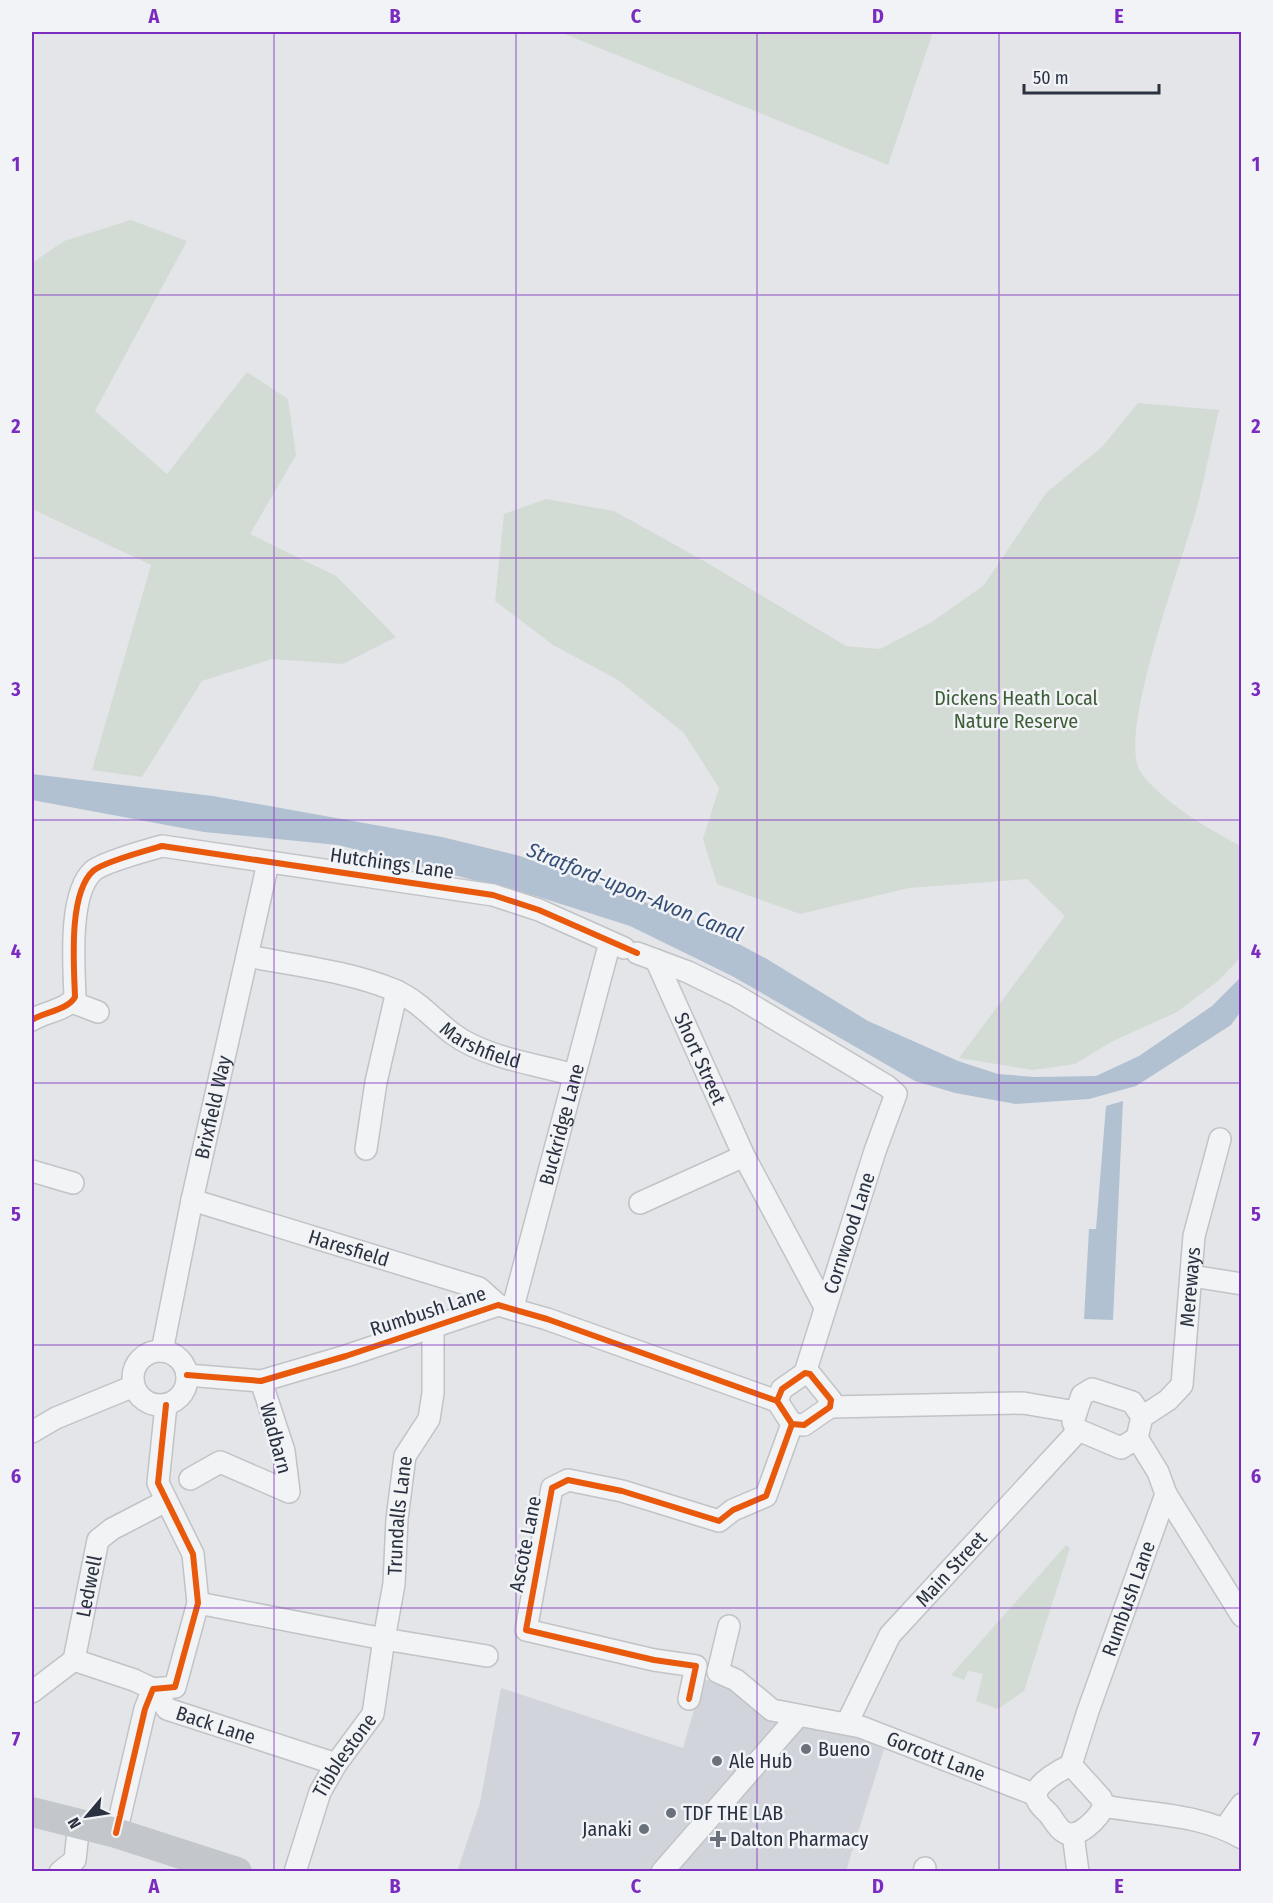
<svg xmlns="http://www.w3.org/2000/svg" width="1273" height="1903" font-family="'Fira Sans Condensed',sans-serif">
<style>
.built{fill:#d2d4db}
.green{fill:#d3dcd4}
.water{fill:#b2c1d2}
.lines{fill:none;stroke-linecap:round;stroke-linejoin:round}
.street-casing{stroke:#c1c3c6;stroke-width:24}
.street{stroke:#f2f3f5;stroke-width:21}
.secondary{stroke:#c3c6ca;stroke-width:30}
.cycleway-casing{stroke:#f1f3f7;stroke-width:10}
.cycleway{stroke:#e8590c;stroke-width:6}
.grid{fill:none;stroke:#7b2cbf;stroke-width:1.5;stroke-opacity:0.55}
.poi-dot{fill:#6b717b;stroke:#f1f3f7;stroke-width:2}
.labels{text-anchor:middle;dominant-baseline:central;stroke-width:5;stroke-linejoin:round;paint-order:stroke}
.park-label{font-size:20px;fill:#3d5d37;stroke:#f1f3f7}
.street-label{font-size:20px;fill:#2a3241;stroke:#f1f3f7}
.poi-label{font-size:20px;fill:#2a3241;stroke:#f1f3f7;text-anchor:start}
.water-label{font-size:21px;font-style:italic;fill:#344f75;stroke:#f1f3f7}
.neatline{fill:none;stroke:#7b2cbf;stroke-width:2}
.grid-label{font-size:20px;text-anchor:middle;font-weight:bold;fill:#7b2cbf}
</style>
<rect width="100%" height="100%" fill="#e3e5e8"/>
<path class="built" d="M 703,1679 L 735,1686 L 884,1749 L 846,1871 L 457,1872 L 480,1803 L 501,1688 L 683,1748 Z"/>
<g class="green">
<path d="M 560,32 L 933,32 L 888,165 Z"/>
<path d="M 131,220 L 187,241 L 95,411 L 167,474 L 247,372 L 288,399 L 296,455 L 250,534 L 336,576 L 396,637 L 343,664 L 272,659 L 202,681 L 142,777 L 92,770 L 151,565 L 32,509 L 32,263 L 64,241 Z"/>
<path d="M 1138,403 L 1219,410 C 1210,447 1204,485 1193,521 C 1180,566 1118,735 1140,771 C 1159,800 1211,831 1241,846 L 1241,957 L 1218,981 L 1177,1012 L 1111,1042 L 1075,1064 L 1033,1070 L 959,1058 L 1065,916 L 1027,879 L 909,888 L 800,914 L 717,884 L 703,839 L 719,788 L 684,733 L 618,680 L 553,645 L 495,601 L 504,514 L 546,499 L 614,511 L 704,561 L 846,646 L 880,649 L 932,622 L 984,585 L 1046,493 L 1102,447 Z"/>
<path d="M 1066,1545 L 1070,1548 L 1024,1691 L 998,1709 L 976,1701 L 983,1674 L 968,1671 L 964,1680 L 951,1675 Z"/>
</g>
<g class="water">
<path d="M 32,774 L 213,796 L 442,837 L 520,856 L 696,921 L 767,959 L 868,1021 L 958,1061 L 998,1074 L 1035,1077 L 1096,1076 L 1139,1056 L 1212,1006 L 1241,977 L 1241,1011 L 1231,1025 L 1136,1086 L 1089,1099 L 1016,1104 L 955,1093 L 915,1081 L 732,976 L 630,926 L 539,897 L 338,845 L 204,832 L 32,800 Z"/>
<path d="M 1123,1101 L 1113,1320 L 1084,1319 L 1089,1229 L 1096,1229 L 1106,1106 Z"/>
</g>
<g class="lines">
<defs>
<g id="street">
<path d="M 637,953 L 688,972 L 735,995 L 887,1086 L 896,1094 L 875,1151 L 805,1373"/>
<path id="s1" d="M 248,956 C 297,966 348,971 394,990 C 418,1000 433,1019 453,1034 C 486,1058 535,1064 574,1075"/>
<path id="s2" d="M 656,960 L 744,1156 L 825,1307"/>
<path d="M 72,1002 L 98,1012"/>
<path d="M 32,1020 C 44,1012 68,1010 75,997 C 74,966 68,894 93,871 C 103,862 148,850 162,846 L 493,895 L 539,910 L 624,948"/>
<path d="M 366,1149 L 376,1082 L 397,991"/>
<path d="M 32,1171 L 73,1183"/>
<path id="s3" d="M 192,1200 L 479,1288 L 498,1305"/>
<path d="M 640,1203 L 744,1156"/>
<path d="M 1192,1276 L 1242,1284"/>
<path id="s4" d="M 513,1307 L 610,942"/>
<path id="s5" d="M 162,1351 L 192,1200 L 268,863"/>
<circle cx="160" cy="1378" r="27"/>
<path d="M 187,1375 L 261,1381 L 346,1356 L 498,1305 L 547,1319 L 777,1401 L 792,1424 L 804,1425 L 830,1407 L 831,1400 L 810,1374 L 805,1373 L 782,1389 L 777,1401"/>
<path d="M 1092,1389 L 1132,1402 L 1142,1417 L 1137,1438 L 1121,1448 L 1076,1429 L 1073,1422 L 1082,1395 Z"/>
<path d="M 830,1407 L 1023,1403 L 1076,1412"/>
<path id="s6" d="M 1142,1417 L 1168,1400 L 1182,1385 L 1194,1236 L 1220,1139"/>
<path d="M 32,1432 L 56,1418 L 134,1386"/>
<path d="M 190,1479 L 220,1462 L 289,1492 L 284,1451 L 261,1381"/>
<path d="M 1166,1494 L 1242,1616"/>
<path id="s7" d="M 198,1603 L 384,1639 L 394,1584 L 397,1519 L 405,1456 L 429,1419 L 433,1393 L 433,1327"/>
<path id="s8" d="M 729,1626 L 718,1672 L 736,1680 L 772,1710 L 861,1727 L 1036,1795"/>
<path id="s9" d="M 74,1660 L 134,1680 L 153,1689 L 167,1709 L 336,1764"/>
<path id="s10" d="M 32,1692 L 74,1660 L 98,1540 L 112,1529 L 166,1501"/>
<path d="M 689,1699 L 696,1666 L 654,1660 L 526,1630 L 552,1488 L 568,1480 L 622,1491 L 719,1521 L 733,1510 L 766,1496 L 792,1424"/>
<path id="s11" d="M 847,1723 L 890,1635 L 1078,1431"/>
<path id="s12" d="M 1071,1765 L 1088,1711 L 1166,1494 L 1158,1472 L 1137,1438"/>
<path d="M 1071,1765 L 1101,1798 L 1104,1806 C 1099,1817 1078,1841 1064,1832 C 1058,1829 1053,1819 1049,1814 C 1044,1809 1036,1803 1036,1795 C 1036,1783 1062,1769 1071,1765 Z"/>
<path d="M 1104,1806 C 1150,1815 1199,1813 1242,1838"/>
<path d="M 1225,1828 L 1242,1804"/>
<path d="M 116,1833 L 145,1709 L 153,1689 L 175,1687 L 198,1603 L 193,1554 L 158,1483 L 166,1405"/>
<path d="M 1073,1834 L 1078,1872"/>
<path d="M 60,1872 L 75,1860 L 79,1823"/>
<path id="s13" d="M 295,1872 L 320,1792 L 336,1764 L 373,1714 L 384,1639 L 487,1656"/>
<path d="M 662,1872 L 798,1716"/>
<path d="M 924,1872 L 925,1868"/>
</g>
</defs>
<use href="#street" class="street-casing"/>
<use href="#street" class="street"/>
<path class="secondary" d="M 32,1812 L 116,1833 L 237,1872"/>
<defs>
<g id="cycleway">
<path d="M 32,1020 C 44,1012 68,1010 75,997 C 74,966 68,894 93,871 C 103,862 148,850 162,846 L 493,895 L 539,910 L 637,953"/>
<path d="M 187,1375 L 261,1381 L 346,1356 L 498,1305 L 547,1319 L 777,1401 L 792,1424 L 804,1425 L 830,1407 L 831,1400 L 810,1374 L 805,1373 L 782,1389 L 777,1401"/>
<path d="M 689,1699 L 696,1666 L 654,1660 L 526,1630 L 552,1488 L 568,1480 L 622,1491 L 719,1521 L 733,1510 L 766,1496 L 792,1424"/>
<path d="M 116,1833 L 145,1709 L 153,1689 L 175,1687 L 198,1603 L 193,1554 L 158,1483 L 166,1405"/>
</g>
</defs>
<use href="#cycleway" class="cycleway-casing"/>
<use href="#cycleway" class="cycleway"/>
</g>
<path class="grid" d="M 274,32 L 274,1872M 516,32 L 516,1872M 757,32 L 757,1872M 999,32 L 999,1872M 32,295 L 1242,295M 32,558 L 1242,558M 32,820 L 1242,820M 32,1083 L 1242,1083M 32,1345 L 1242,1345M 32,1608 L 1242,1608"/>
<g class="poi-dot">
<circle cx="806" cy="1749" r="6"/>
<circle cx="717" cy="1761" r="6"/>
<circle cx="671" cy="1813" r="6"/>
<circle cx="644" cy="1829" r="6"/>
<path d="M715 1830h6v6h6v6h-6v6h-6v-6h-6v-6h6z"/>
</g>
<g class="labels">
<g class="park-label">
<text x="1016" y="698">Dickens Heath Local<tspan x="1016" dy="23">Nature Reserve</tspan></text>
</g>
<g class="street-label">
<text transform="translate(392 863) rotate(8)">Hutchings Lane</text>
<text stroke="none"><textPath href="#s1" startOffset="254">Marshfield</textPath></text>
<text stroke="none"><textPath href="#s2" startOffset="108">Short Street</textPath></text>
<text stroke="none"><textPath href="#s5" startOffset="249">Brixfield Way</textPath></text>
<text stroke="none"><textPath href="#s4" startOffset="189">Buckridge Lane</textPath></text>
<text transform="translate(849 1233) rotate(-72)">Cornwood Lane</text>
<text stroke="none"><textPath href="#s3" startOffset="164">Haresfield</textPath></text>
<text stroke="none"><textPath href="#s6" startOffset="150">Mereways</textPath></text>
<text transform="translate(428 1311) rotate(-18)">Rumbush Lane</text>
<text transform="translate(276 1438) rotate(75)">Wadbarn</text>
<text stroke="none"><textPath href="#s7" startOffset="314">Trundalls Lane</textPath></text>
<text transform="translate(525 1544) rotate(-79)">Ascote Lane</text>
<text stroke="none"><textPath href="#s11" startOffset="188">Main Street</textPath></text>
<text stroke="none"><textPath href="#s10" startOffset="128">Ledwell</textPath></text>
<text stroke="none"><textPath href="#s12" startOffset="176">Rumbush Lane</textPath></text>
<text stroke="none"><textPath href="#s9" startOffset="160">Back Lane</textPath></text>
<text stroke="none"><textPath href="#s13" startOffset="128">Tibblestone</textPath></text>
<text stroke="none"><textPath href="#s8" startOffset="285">Gorcott Lane</textPath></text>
</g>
<g class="poi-label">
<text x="818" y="1749">Bueno</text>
<text x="729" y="1761">Ale Hub</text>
<text x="683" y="1813">TDF THE LAB</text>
<text x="632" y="1829" text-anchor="end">Janaki</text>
<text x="730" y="1839">Dalton Pharmacy</text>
</g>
<g class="water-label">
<text transform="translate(635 892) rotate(22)">Stratford-upon-Avon Canal</text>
</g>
</g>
<rect width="1273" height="1903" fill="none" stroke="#f1f3f7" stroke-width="66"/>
<g transform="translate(87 1816) rotate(241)" stroke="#f1f3f7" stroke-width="4.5" paint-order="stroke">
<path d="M0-4.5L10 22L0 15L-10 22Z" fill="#2a3241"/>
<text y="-9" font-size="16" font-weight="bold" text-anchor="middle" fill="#2a3241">N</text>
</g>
<path d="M1024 84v9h135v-9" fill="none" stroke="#2a3241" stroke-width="3"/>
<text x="1033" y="84" font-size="18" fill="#2a3241" stroke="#f1f3f7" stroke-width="4.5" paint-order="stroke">50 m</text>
<rect x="33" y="33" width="1207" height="1837" class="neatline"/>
<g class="grid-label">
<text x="154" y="23">A</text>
<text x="395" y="23">B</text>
<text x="636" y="23">C</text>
<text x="878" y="23">D</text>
<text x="1119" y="23">E</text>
<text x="16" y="171">1</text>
<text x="1256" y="171">1</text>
<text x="16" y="433">2</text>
<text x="1256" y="433">2</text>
<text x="16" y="696">3</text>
<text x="1256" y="696">3</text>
<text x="16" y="958">4</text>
<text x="1256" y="958">4</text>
<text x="16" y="1221">5</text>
<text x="1256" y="1221">5</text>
<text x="16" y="1483">6</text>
<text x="1256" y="1483">6</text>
<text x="16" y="1746">7</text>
<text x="1256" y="1746">7</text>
<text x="154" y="1893">A</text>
<text x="395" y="1893">B</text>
<text x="636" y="1893">C</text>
<text x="878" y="1893">D</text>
<text x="1119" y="1893">E</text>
</g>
</svg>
